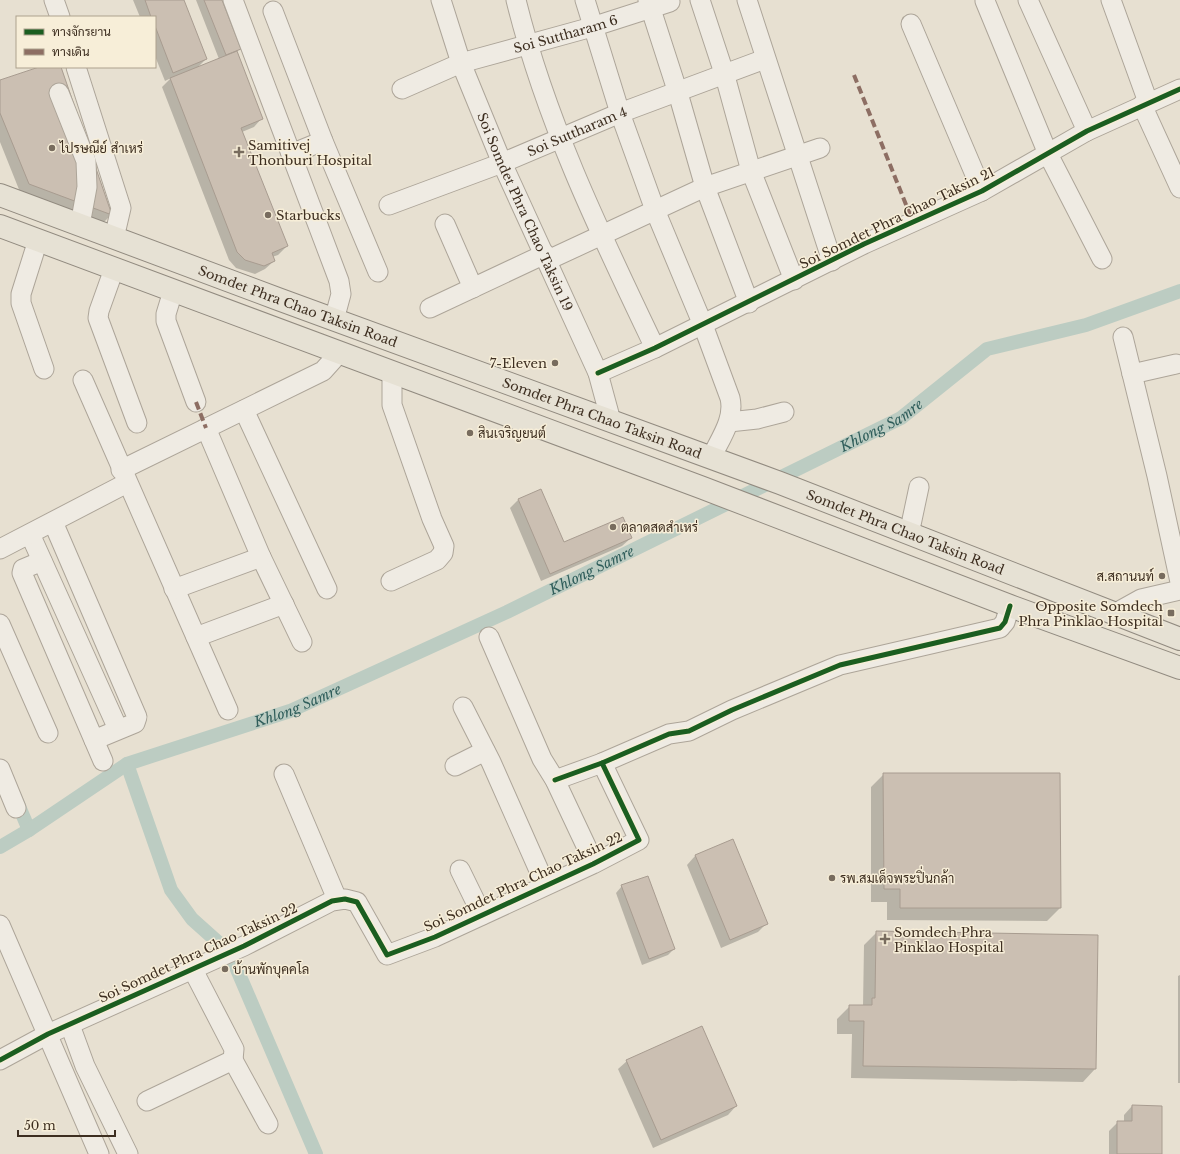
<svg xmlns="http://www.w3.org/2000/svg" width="1180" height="1154" font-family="'Libre Baskerville',Sarabun,serif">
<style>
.shadow{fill:#0003}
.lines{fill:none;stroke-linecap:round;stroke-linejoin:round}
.canal{stroke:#bcccc2;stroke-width:14}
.building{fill:#cbbfb2;stroke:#a89c90}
.minor-casing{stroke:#ada599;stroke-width:21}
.major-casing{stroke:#928b80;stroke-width:24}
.minor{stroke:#efebe3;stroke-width:19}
.major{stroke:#e6e1d4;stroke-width:22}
.quiet{stroke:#8d6e63;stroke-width:4;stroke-dasharray:8 4;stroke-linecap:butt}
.cycleway-casing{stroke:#f7eed8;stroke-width:8}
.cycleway{stroke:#1b5e20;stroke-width:5}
.poi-dot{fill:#786c5e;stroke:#f7eed8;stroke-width:1.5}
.labels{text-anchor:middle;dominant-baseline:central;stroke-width:3;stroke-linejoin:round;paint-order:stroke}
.street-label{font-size:13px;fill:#3d2e20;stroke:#f7eed8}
.poi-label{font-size:13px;fill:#3d2e20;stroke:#f7eed8;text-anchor:start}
.water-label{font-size:14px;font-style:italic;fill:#2f5d5a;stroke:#f7eed8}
</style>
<rect width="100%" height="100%" fill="#e7e0d1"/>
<g class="shadow">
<path d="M 133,0 L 183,0 L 206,59 L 197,68 L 219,59 L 196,0 L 221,0 L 240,48 L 236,52 L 262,118 L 254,127 L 242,132 L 287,246 L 278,255 L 272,257 L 274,261 L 265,269 L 255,274 L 236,268 L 229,260 L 162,87 L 171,78 L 165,81 L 155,56 L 155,17 L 140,17 Z"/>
<path d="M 42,67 L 60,67 L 111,215 L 103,223 L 20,192 L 0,142 L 0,81 Z"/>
<path d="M 518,500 L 563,544 L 631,538 L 622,546 L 541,581 L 510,508 Z"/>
<path d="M 884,774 L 1060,908 L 1047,921 L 887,920 L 887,902 L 871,902 L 871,787 Z"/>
<path d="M 732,841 L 766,924 L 758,932 L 721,948 L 687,865 L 695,856 Z"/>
<path d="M 622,886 L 674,949 L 668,955 L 642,965 L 616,893 Z"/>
<path d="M 877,932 L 1095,1069 L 1083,1082 L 851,1078 L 852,1034 L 837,1034 L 837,1019 L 850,1006 L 863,1006 L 864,945 Z"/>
<path d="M 1180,975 L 1180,1083 L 1178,1083 L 1178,976 Z"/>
<path d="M 627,1061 L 736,1106 L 728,1115 L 653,1148 L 618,1069 Z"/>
<path d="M 1132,1106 L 1161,1154 L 1109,1154 L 1109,1131 L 1118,1122 L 1124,1122 L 1124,1115 Z"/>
</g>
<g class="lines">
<g class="canal">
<path d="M 127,764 L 171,890 L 192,919 L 230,953 L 316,1154"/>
<path d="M 15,797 L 29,830"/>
<path id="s1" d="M 0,847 L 29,830 L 127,764 L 290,711 L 507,612 L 901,418 L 987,349 L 1086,325 L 1180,291"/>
</g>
</g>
<g class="building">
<path d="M 145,0 L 184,0 L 207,59 L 173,73 L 155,26 L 155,17 L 151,17 Z"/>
<path d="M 204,0 L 222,0 L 241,49 L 226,55 Z"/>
<path d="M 237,51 L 263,119 L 241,128 L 288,246 L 272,253 L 275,261 L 264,266 L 245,260 L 237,252 L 170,78 Z"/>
<path d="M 39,67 L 61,67 L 112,215 L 29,184 L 0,113 L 0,80 Z"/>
<path d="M 541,489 L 564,542 L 623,517 L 632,538 L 550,574 L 518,499 Z"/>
<path d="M 883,773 L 1060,773 L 1061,908 L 900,908 L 900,889 L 884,889 Z"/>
<path d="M 733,839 L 768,924 L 730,940 L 695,855 Z"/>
<path d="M 648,876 L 675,949 L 649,959 L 621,885 Z"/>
<path d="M 876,931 L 1098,935 L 1096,1069 L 863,1066 L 864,1021 L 849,1021 L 849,1005 L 872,1005 L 872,998 L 875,998 Z"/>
<path d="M 702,1026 L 737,1106 L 661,1140 L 626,1060 Z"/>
<path d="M 1132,1105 L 1162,1106 L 1162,1154 L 1117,1154 L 1117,1121 L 1132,1121 Z"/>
</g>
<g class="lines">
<defs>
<g id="minor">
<path d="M 54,0 L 60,17"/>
<path d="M 233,0 L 339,281 L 341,294 L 334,320"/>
<path id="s2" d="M 441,0 L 461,63 L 502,163 L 598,373 L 611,421"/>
<path d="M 516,0 C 546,122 601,235 655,348"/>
<path d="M 585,0 L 620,113 L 655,210 L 703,325 L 730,398 C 735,419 720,439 711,458"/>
<path d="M 648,0 L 678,93 L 705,187 L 749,303"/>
<path d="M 700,0 L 725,76 L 751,171 L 794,280"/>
<path d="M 747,0 L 832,261"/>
<path d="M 1028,0 L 1087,131"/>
<path d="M 1111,0 L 1148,102"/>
<path d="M 985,1 L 1048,154 L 1102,259"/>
<path d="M 273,11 L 323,141 L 378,272"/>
<path d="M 911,24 L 982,191"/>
<path d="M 76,67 L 121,208 L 114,238"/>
<path id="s3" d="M 402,89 L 461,63 L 592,27 L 670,2"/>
<path d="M 59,93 L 86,161 L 87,187 L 80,225"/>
<path d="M 1142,105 L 1180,188"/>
<path d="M 291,154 L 323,141"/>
<path id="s4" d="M 389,205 L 502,163 L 620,113 L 765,59"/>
<path d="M 445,224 L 473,288"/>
<path d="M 38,240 L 21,294 L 21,303 L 44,369"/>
<path d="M 548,260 L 705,187 L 820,148"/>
<path d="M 114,269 L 99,311 L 98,318 L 137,423"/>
<path d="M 173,291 L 166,314 L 166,321 L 196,402"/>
<path d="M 430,308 L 545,254"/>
<path d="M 1123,337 L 1157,476 L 1180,582"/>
<path d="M 598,373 L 655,348 L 864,244 L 982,191 L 1087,131 L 1180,89"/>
<path d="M 1132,374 L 1176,364"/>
<path d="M 83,380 L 228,710"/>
<path d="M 244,410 L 327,589"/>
<path d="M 729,422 L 757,419 L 784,412"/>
<path d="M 206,428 L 261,557 L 302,642"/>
<path d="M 121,470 L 323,371 L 340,352"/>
<path d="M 53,522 L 137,717 L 135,723 L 94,740"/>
<path d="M 30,534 L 118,729"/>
<path d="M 909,534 L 919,487"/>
<path d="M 0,549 L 127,483"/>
<path d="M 42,561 L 23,569 L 22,573 L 103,761"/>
<path d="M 391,581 L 437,560 L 443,553 L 444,546 L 432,519 L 392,405 L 392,372"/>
<path d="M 174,589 L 261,557"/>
<path d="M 1114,614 L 1141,599 L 1180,590"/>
<path d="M 0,624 L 48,733"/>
<path d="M 196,637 L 284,604"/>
<path d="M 489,637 L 542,759 L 555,780 L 587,848"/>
<path d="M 463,707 L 491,762 L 545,884"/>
<path d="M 455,766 L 485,751"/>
<path d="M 0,769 L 16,808"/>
<path d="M 284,774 L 337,899"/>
<path d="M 555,780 L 602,763 L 669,734 L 689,731 L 732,710 L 840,665 L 1000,628 L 1005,622 L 1010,606"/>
<path d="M 460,870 L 482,915"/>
<path d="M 0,925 L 99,1154"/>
<path d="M 70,1025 L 85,1066 L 128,1154"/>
<path d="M 0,1060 L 48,1034 L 244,946 L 332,901 L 345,899 L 357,902 L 387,955 L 435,937 L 593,864 L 639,840 L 602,763"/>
<path d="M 233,1060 L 268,1124"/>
<path d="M 147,1101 L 233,1060 L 234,1049 L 193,970"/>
</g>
<g id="major">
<path id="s5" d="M 0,195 L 278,299 L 780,483 L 1180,639"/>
<path d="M 0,226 L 703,488 L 1010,606 L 1180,668"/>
</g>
</defs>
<use href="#minor" class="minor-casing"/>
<use href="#major" class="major-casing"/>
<use href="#minor" class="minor"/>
<use href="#major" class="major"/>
<g class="quiet">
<path d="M 854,75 L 913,222"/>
<path d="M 196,402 L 206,428"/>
</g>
<defs>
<g id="cycleway">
<path d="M 598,373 L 655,348 L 864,244 L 982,191 L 1087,131 L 1180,89"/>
<path d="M 555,780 L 602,763 L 669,734 L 689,731 L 732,710 L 840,665 L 1000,628 L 1005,622 L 1010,606"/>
<path d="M 0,1060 L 48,1034 L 244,946 L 332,901 L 345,899 L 357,902 L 387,955 L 435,937 L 593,864 L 639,840 L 602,763"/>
</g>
</defs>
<use href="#cycleway" class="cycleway-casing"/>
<use href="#cycleway" class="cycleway"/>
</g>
<g class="poi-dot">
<circle cx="52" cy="148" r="4"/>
<path d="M237 146h4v4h4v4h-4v4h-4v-4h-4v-4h4z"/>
<circle cx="268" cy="215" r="4"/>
<circle cx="555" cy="363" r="4"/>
<circle cx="470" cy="433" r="4"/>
<circle cx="613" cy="527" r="4"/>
<circle cx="1162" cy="576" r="4"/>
<rect x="1167" y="609" width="8" height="8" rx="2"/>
<circle cx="832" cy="878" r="4"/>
<path d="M883 933h4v4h4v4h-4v4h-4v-4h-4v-4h4z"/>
<circle cx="225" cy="969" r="4"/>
</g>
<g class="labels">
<g class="street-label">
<text stroke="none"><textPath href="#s3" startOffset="173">Soi Suttharam 6</textPath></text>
<text stroke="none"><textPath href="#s4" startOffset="202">Soi Suttharam 4</textPath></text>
<text stroke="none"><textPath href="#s2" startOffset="228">Soi Somdet Phra Chao Taksin 19</textPath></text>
<text transform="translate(897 218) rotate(-26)">Soi Somdet Phra Chao Taksin 21</text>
<text stroke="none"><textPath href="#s5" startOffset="318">Somdet Phra Chao Taksin Road</textPath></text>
<text stroke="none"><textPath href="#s5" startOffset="642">Somdet Phra Chao Taksin Road</textPath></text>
<text stroke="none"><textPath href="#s5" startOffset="966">Somdet Phra Chao Taksin Road</textPath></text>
<text transform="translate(523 882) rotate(-25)">Soi Somdet Phra Chao Taksin 22</text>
<text transform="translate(198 953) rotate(-25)">Soi Somdet Phra Chao Taksin 22</text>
</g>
<g class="poi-label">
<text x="248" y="145">Samitivej<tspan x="248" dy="15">Thonburi Hospital</tspan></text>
<text x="60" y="148">ไปรษณีย์ สำเหร่</text>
<text x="276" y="215">Starbucks</text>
<text x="547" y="363" text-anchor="end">7-Eleven</text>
<text x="478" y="433">สินเจริญยนต์</text>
<text x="621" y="527">ตลาดสดสำเหร่</text>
<text x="1154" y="576" text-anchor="end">ส.สถานนท์</text>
<text x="1163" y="606" text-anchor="end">Opposite Somdech<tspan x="1163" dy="15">Phra Pinklao Hospital</tspan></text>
<text x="840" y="878">รพ.สมเด็จพระปิ่นกล้า</text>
<text x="894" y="932">Somdech Phra<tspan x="894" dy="15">Pinklao Hospital</tspan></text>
<text x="233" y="969">บ้านพักบุคคโล</text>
</g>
<g class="water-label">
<text stroke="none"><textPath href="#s1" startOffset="980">Khlong Samre</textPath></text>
<text stroke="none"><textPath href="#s1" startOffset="656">Khlong Samre</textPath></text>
<text stroke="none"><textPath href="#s1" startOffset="332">Khlong Samre</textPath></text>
</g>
</g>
<rect x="16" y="16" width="140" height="52" fill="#f7eed8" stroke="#ada18e"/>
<rect x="24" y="29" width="20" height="6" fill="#1b5e20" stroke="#ada18e"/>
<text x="52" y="36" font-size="12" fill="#3d2e20">ทางจักรยาน</text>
<rect x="24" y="49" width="20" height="6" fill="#8d6e63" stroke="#ada18e"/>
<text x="52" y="56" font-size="12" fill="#3d2e20">ทางเดิน</text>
<path d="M18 1130v6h97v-6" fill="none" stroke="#3d2e20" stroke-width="2"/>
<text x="24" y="1130" font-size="12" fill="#3d2e20" stroke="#f7eed8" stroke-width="3" paint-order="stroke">50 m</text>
</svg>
